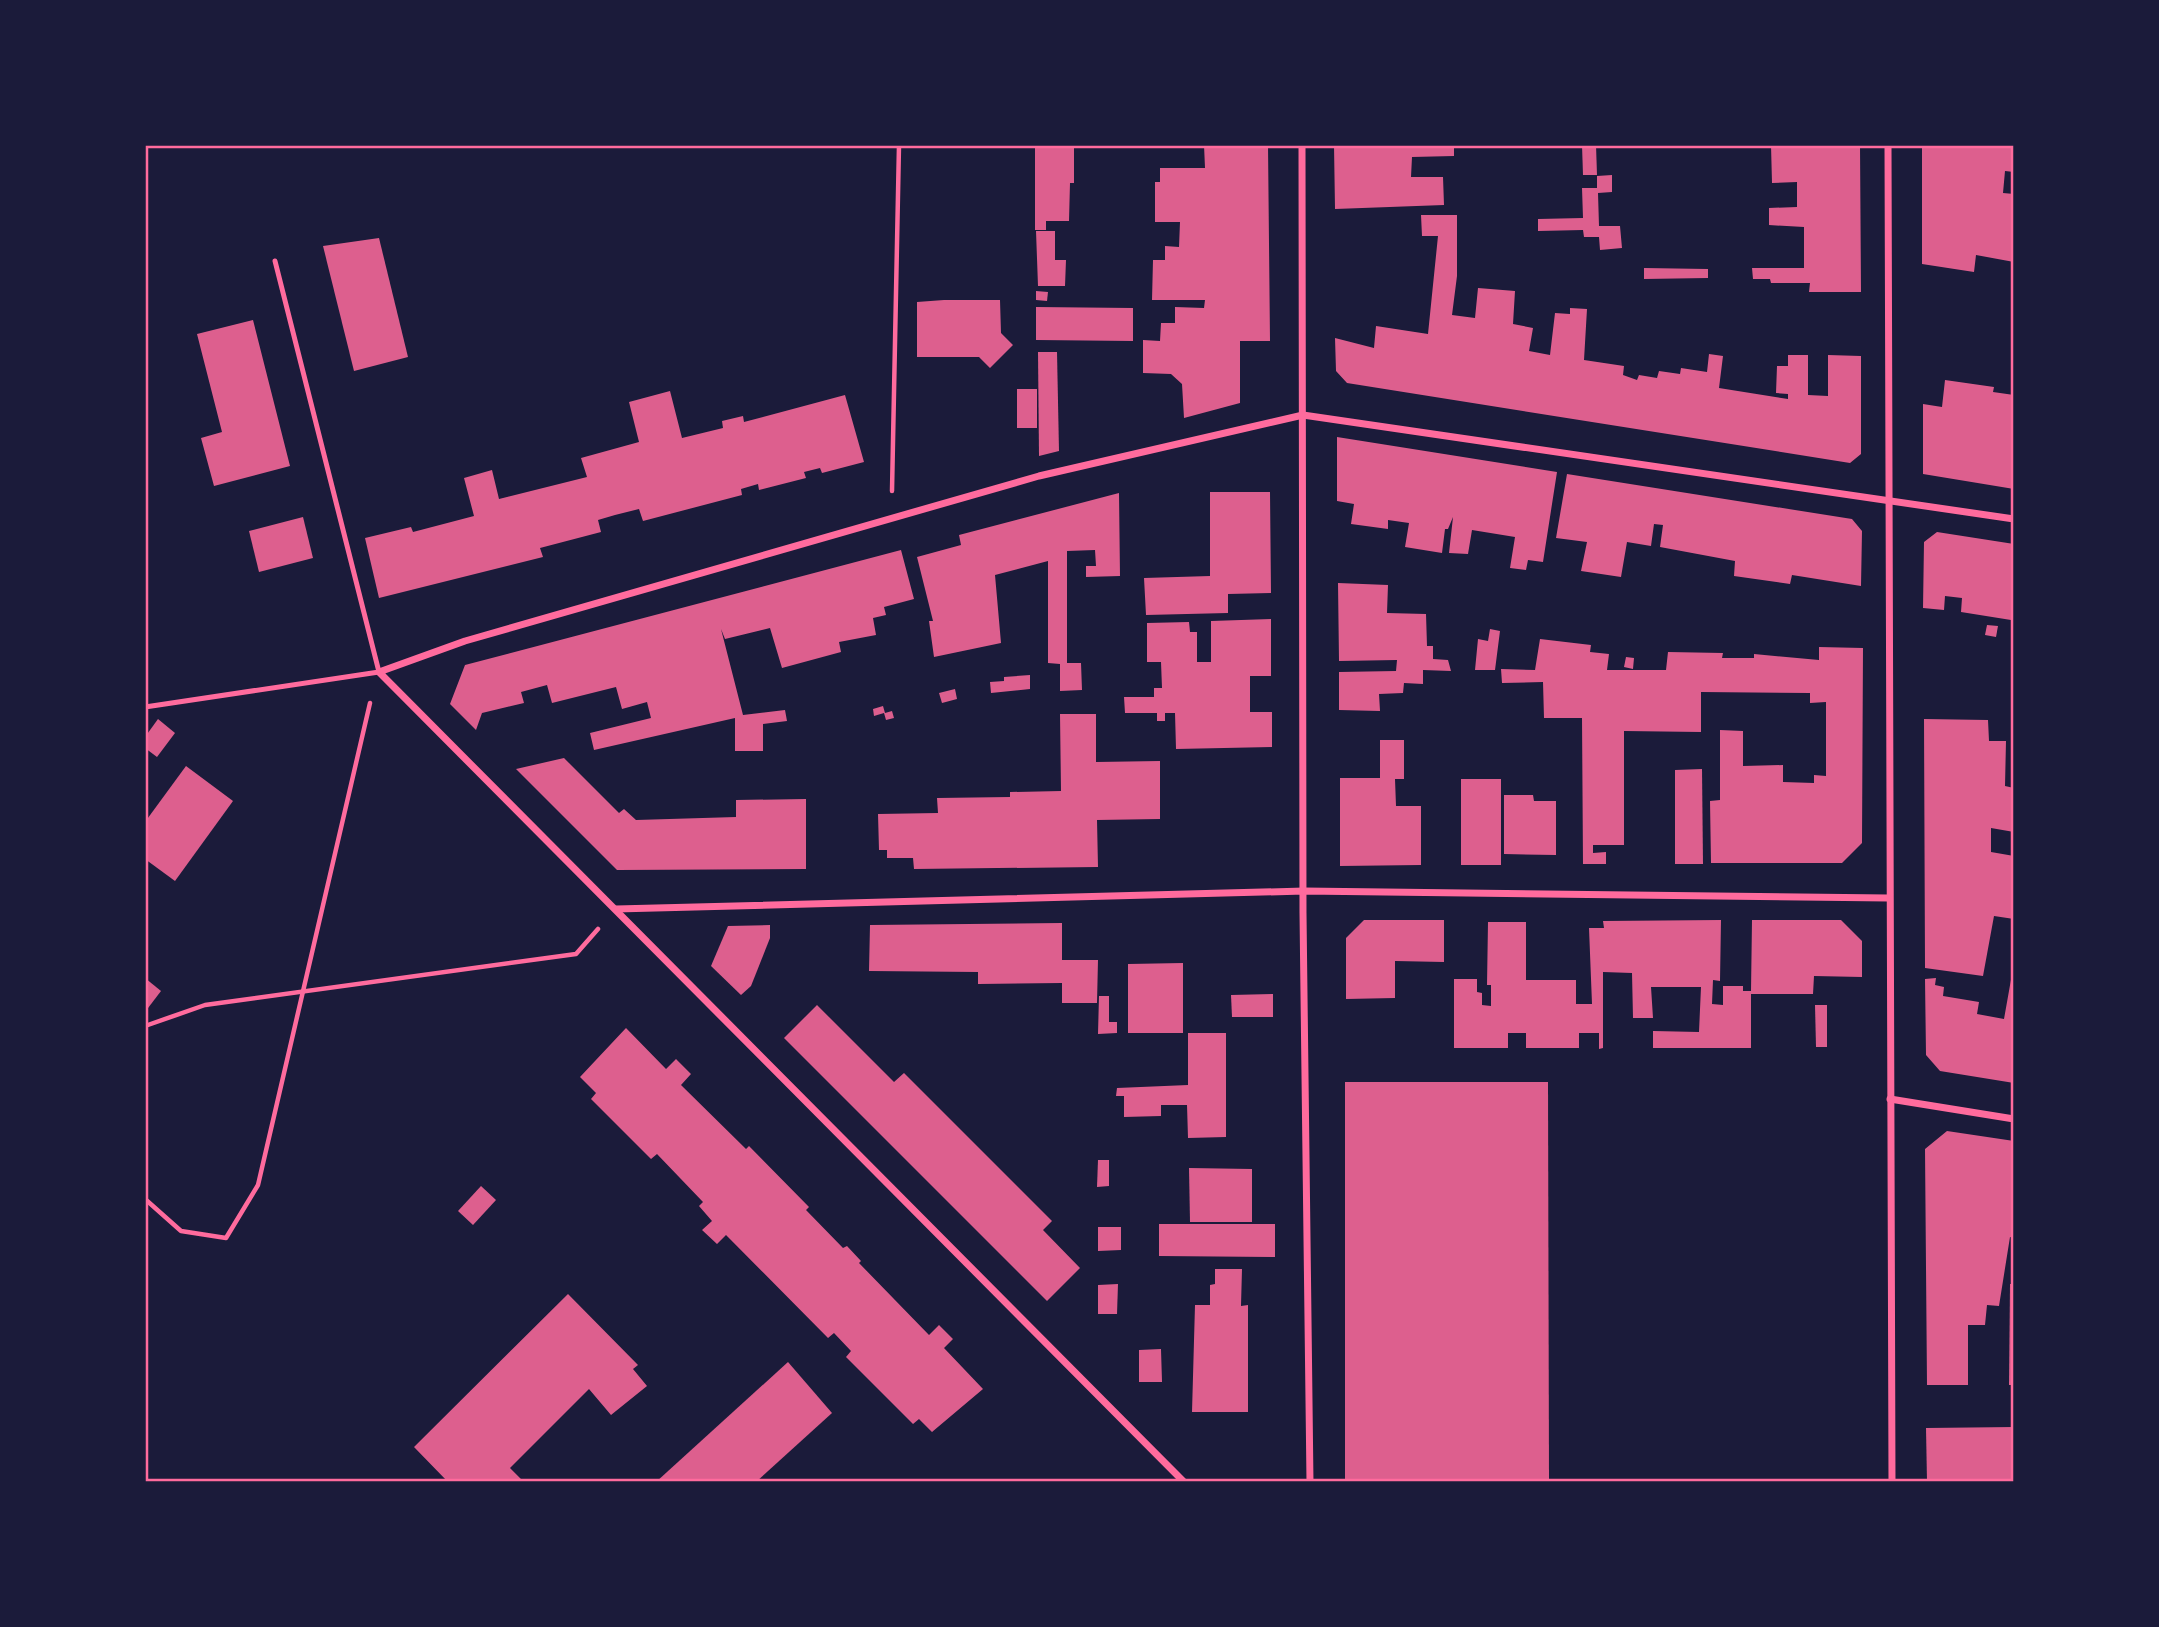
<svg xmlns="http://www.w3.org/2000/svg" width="2159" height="1627" font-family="'Crimson Pro',serif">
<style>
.building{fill:#dd5f8e}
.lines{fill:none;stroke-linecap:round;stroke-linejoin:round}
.path{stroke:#ff6b9d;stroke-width:4.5}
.service{stroke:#ff6b9d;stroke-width:5}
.minor{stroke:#ff6b9d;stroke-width:7}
.neatline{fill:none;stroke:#ff6b9d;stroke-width:2.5}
</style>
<rect width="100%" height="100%" fill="#1b1b3a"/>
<g class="building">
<path d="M 1035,145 L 1074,145 L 1074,183 L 1070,183 L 1069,221 L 1046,221 L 1046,230 L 1035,230 Z"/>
<path d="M 1204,145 L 1268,145 L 1270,341 L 1240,341 L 1240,403 L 1184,418 L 1182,384 L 1171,374 L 1143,373 L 1143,340 L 1160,341 L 1161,323 L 1175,323 L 1175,307 L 1204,308 L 1205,300 L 1152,300 L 1153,260 L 1165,260 L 1165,246 L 1179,247 L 1180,222 L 1155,222 L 1155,182 L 1160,182 L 1160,168 L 1205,168 Z"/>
<path d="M 1334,145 L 1454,145 L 1454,156 L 1412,157 L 1411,177 L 1443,177 L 1444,205 L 1335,209 Z"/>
<path d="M 1582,145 L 1596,145 L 1597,175 L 1583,175 Z"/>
<path d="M 1771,145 L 1860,145 L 1861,292 L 1809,292 L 1810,283 L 1771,283 L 1770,279 L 1753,279 L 1752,268 L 1804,268 L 1804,227 L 1769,225 L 1769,208 L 1797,207 L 1797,182 L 1772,183 Z"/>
<path d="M 1922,145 L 2014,145 L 2014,172 L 2005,171 L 2003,193 L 2014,194 L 2014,262 L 1976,255 L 1974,272 L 1922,264 Z"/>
<path d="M 1612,175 L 1612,192 L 1598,193 L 1599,226 L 1620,226 L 1622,248 L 1600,250 L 1599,237 L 1584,237 L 1583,230 L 1538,231 L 1538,219 L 1583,218 L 1582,188 L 1597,188 L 1597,176 Z"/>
<path d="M 1421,215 L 1457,215 L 1457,276 L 1452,315 L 1475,318 L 1478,288 L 1515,291 L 1513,324 L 1533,328 L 1529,351 L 1550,355 L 1555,313 L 1570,314 L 1570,308 L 1587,309 L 1584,360 L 1624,366 L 1623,375 L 1637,380 L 1639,375 L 1657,378 L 1659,371 L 1680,374 L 1681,368 L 1707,372 L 1709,354 L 1723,356 L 1719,388 L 1788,399 L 1788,394 L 1776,393 L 1777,366 L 1788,366 L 1788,355 L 1808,355 L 1808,395 L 1828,396 L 1828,355 L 1861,356 L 1861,454 L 1850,463 L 1347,383 L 1336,371 L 1335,338 L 1374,348 L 1376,326 L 1428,334 L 1438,236 L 1422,236 Z"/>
<path d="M 1036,231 L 1055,231 L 1055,260 L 1066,260 L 1065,286 L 1038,286 Z"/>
<path d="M 379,238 L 408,357 L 354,371 L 323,246 Z"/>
<path d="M 1644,268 L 1708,269 L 1708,278 L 1644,279 Z"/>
<path d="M 1036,291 L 1048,292 L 1047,301 L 1036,300 Z"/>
<path d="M 944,300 L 1000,300 L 1001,333 L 1013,345 L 990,368 L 979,357 L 917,357 L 917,302 Z"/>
<path d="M 1036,307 L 1133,308 L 1133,341 L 1036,340 Z"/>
<path d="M 253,320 L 290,466 L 214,486 L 201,438 L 222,432 L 197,334 Z"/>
<path d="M 1038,352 L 1057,352 L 1059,451 L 1039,456 Z"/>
<path d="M 1945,380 L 1994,387 L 1993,392 L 2014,395 L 2014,489 L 1923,474 L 1923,404 L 1942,407 Z"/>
<rect x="1017" y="389" width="20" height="39"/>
<path d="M 670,391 L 682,438 L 723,428 L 722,421 L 743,416 L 744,422 L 845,395 L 864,462 L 822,473 L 820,468 L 804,472 L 806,478 L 759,490 L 758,484 L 741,489 L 742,495 L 643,521 L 639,509 L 615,515 L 598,520 L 601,532 L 540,548 L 543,557 L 379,598 L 365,538 L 411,527 L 413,532 L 474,516 L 464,478 L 492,470 L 499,499 L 587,477 L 581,458 L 639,442 L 629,402 Z"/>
<path d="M 1337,437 L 1557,472 L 1543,562 L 1528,560 L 1526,570 L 1510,568 L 1515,537 L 1472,530 L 1468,554 L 1449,553 L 1453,517 L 1448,529 L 1445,529 L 1442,553 L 1405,547 L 1409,523 L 1388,520 L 1388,529 L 1351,524 L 1354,504 L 1337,501 Z"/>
<path d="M 1567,474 L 1852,519 L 1862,531 L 1861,586 L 1792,575 L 1790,584 L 1734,576 L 1735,561 L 1660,547 L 1663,525 L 1654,524 L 1651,546 L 1627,542 L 1621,577 L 1581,571 L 1587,542 L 1556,538 Z"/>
<path d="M 1210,492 L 1270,492 L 1271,593 L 1228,594 L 1228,613 L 1146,615 L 1144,578 L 1210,576 Z"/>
<path d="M 1119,493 L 1120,576 L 1086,577 L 1086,566 L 1096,566 L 1095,550 L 1067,551 L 1067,663 L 1081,663 L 1082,690 L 1060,691 L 1060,664 L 1048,663 L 1048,561 L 995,575 L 1001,643 L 934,657 L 929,621 L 933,621 L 917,557 L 961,545 L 959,535 Z"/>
<path d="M 303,517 L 313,558 L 259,572 L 249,531 Z"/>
<path d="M 1937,532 L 2014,544 L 2011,620 L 1961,612 L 1962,598 L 1945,596 L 1944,610 L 1923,608 L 1924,542 Z"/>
<path d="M 901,550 L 914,599 L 884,607 L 886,615 L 873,618 L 876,635 L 839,642 L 841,652 L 782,668 L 770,628 L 725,639 L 721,629 L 743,715 L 785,710 L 787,721 L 763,724 L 763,751 L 735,751 L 735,718 L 594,750 L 590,733 L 651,718 L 647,702 L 622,709 L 616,687 L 552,703 L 547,685 L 521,692 L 524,703 L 482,713 L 476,730 L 450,704 L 465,665 Z"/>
<path d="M 1338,583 L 1388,585 L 1387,613 L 1426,614 L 1427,646 L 1433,646 L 1433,659 L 1448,660 L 1451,671 L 1423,670 L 1423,684 L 1404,683 L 1403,693 L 1379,694 L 1380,711 L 1339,710 L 1339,672 L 1396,671 L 1397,660 L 1339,661 Z"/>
<path d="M 1271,619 L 1271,676 L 1250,676 L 1250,712 L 1272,712 L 1272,747 L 1176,749 L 1175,713 L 1165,713 L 1165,721 L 1157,721 L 1157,713 L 1125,713 L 1124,697 L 1154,697 L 1154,688 L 1162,688 L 1161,662 L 1147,662 L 1147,623 L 1189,622 L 1190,632 L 1197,632 L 1197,662 L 1211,662 L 1211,621 Z"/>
<path d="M 1987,625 L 1998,626 L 1996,637 L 1985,635 Z"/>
<path d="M 1490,629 L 1500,631 L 1495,670 L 1475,670 L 1478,639 L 1488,641 Z"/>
<path d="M 1540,639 L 1591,645 L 1590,652 L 1609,654 L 1607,670 L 1666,670 L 1668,652 L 1723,653 L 1722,658 L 1754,658 L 1754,654 L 1819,660 L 1819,647 L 1863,648 L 1862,843 L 1842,863 L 1711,863 L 1710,801 L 1720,800 L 1720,730 L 1743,731 L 1743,766 L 1783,765 L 1783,782 L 1814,783 L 1814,775 L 1826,776 L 1826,702 L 1810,703 L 1810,693 L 1701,692 L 1701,732 L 1624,731 L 1624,845 L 1593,845 L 1593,853 L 1606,852 L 1606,864 L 1583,864 L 1582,718 L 1544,718 L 1543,682 L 1502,683 L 1501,669 L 1535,670 Z"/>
<path d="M 1626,657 L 1634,658 L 1633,669 L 1624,667 Z"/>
<path d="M 1030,675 L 1030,689 L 991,693 L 990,682 L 1004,681 L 1004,677 Z"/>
<path d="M 955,689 L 957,699 L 942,703 L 939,693 Z"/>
<path d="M 883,706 L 885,713 L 892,711 L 894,718 L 886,720 L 884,713 L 874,716 L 873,709 Z"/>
<path d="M 1060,714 L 1096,714 L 1096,762 L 1160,761 L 1160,819 L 1097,820 L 1098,867 L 914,869 L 913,858 L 887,858 L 887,850 L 879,850 L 878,814 L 938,813 L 937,798 L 1010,797 L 1010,792 L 1061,791 Z"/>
<path d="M 158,719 L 175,733 L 157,757 L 145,748 L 145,737 Z"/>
<path d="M 1924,719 L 1988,720 L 1989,741 L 2006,741 L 2005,786 L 2014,788 L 2014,832 L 1991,828 L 1991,852 L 2014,856 L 2014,919 L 1994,916 L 1983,976 L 1925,968 Z"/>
<path d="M 1380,740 L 1404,740 L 1404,779 L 1395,779 L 1396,806 L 1421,806 L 1421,865 L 1340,866 L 1340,778 L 1380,778 Z"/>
<path d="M 564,758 L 619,813 L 624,809 L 636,820 L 736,817 L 736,800 L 806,799 L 806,869 L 617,870 L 516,769 Z"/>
<path d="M 186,766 L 233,801 L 175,881 L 145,859 L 145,822 Z"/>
<path d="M 1702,769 L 1703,864 L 1675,864 L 1675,770 Z"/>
<rect x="1461" y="779" width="40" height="86"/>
<path d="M 1504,795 L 1533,795 L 1534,801 L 1556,801 L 1556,855 L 1504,854 Z"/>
<path d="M 1364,920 L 1444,920 L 1444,962 L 1395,961 L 1395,998 L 1346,999 L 1346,938 Z"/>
<path d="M 1721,920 L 1720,981 L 1713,980 L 1712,1004 L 1723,1005 L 1723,986 L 1743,986 L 1743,991 L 1751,991 L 1752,920 L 1841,920 L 1862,941 L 1862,977 L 1814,976 L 1813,994 L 1751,994 L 1751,1048 L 1653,1048 L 1653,1031 L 1699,1032 L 1701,987 L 1651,987 L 1653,1018 L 1633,1018 L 1632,973 L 1603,972 L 1603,1048 L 1599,1049 L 1599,1033 L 1579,1033 L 1579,1048 L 1526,1048 L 1526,1033 L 1508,1033 L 1508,1048 L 1454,1048 L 1454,979 L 1477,979 L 1477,992 L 1482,993 L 1482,1005 L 1491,1006 L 1491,985 L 1487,985 L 1488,922 L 1526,922 L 1526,980 L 1576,980 L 1576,1004 L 1592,1004 L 1589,928 L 1604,928 L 1603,921 Z"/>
<path d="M 1062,923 L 1062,960 L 1098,960 L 1097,1003 L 1062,1003 L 1062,983 L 978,984 L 978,972 L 869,971 L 870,925 Z"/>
<path d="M 770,925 L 770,938 L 751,986 L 741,995 L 711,966 L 728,926 Z"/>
<path d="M 1183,963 L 1183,1033 L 1128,1033 L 1128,964 Z"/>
<path d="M 2012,974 L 2014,1083 L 1940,1071 L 1926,1055 L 1925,979 L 1936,978 L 1935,985 L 1944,987 L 1943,996 L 1979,1002 L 1977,1014 L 2004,1019 Z"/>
<path d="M 145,978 L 161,991 L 145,1012 Z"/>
<path d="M 1273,994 L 1273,1017 L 1232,1017 L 1231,995 Z"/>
<path d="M 1099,996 L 1109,996 L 1109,1022 L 1117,1022 L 1117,1033 L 1098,1034 Z"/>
<path d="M 817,1005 L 894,1082 L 904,1073 L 1052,1221 L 1043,1230 L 1080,1268 L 1047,1301 L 784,1038 Z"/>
<path d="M 1815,1005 L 1827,1005 L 1827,1047 L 1816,1047 Z"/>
<path d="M 626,1028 L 666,1069 L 676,1059 L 691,1074 L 681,1085 L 746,1149 L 749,1146 L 809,1207 L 806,1210 L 843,1248 L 847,1246 L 861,1261 L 859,1263 L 929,1335 L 939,1325 L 953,1339 L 944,1348 L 983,1389 L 932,1432 L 919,1419 L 913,1424 L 846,1357 L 851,1351 L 834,1333 L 828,1338 L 726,1235 L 717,1244 L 702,1230 L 712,1221 L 699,1206 L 703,1202 L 657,1154 L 651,1159 L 591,1099 L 596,1093 L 580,1077 Z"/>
<path d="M 1188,1033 L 1226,1033 L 1226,1137 L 1188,1138 L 1187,1105 L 1161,1105 L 1161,1116 L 1124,1117 L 1124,1096 L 1116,1096 L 1117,1088 L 1188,1085 Z"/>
<path d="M 1345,1082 L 1548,1082 L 1549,1482 L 1345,1482 Z"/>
<path d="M 1947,1131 L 2014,1141 L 2014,1238 L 2010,1237 L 1999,1306 L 1987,1305 L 1985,1325 L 1968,1325 L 1968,1385 L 1927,1385 L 1925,1149 Z"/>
<path d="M 1098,1160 L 1109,1160 L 1109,1186 L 1097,1187 Z"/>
<path d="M 1189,1168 L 1252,1169 L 1252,1222 L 1190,1222 Z"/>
<path d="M 481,1186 L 496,1200 L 473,1225 L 458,1211 Z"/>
<path d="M 1159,1224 L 1275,1224 L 1275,1257 L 1159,1256 Z"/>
<path d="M 1098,1227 L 1121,1227 L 1121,1250 L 1098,1251 Z"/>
<path d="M 1215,1269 L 1242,1269 L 1241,1306 L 1248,1305 L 1248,1412 L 1192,1412 L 1195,1305 L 1210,1305 L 1210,1285 L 1215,1284 Z"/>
<path d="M 1118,1284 L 1117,1314 L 1098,1314 L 1098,1285 Z"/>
<path d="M 2010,1284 L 2014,1284 L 2014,1385 L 2009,1385 Z"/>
<path d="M 568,1294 L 638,1365 L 633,1369 L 647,1386 L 611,1415 L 589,1389 L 510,1468 L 524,1482 L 448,1482 L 414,1447 Z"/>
<path d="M 1161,1349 L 1162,1382 L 1139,1382 L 1139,1350 Z"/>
<path d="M 788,1362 L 832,1413 L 756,1482 L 656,1482 Z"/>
<path d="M 2014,1427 L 2014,1482 L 1927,1482 L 1926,1428 Z"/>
</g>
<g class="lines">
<g class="path">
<path d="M 892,491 L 899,145"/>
<path d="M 145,1026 L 205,1005 L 576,954 L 598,929"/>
<path d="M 145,1199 L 181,1231 L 226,1238 L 258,1185 L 370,703"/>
</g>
<path class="service" d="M 145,707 L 379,672 L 275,261"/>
<g class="minor">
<path d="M 1302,145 L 1303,913 L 1310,1482"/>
<path d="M 1888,145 L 1892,1482"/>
<path d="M 616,909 L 1304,891 L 1888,898"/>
<path d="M 1890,1099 L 2014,1119"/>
<path d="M 1184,1482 L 379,672 L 465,641 L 1039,476 L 1303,415 L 2014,519"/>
</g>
</g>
<rect width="2159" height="1627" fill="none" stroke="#1b1b3a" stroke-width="294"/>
<rect x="147" y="147" width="1865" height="1333" class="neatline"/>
</svg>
